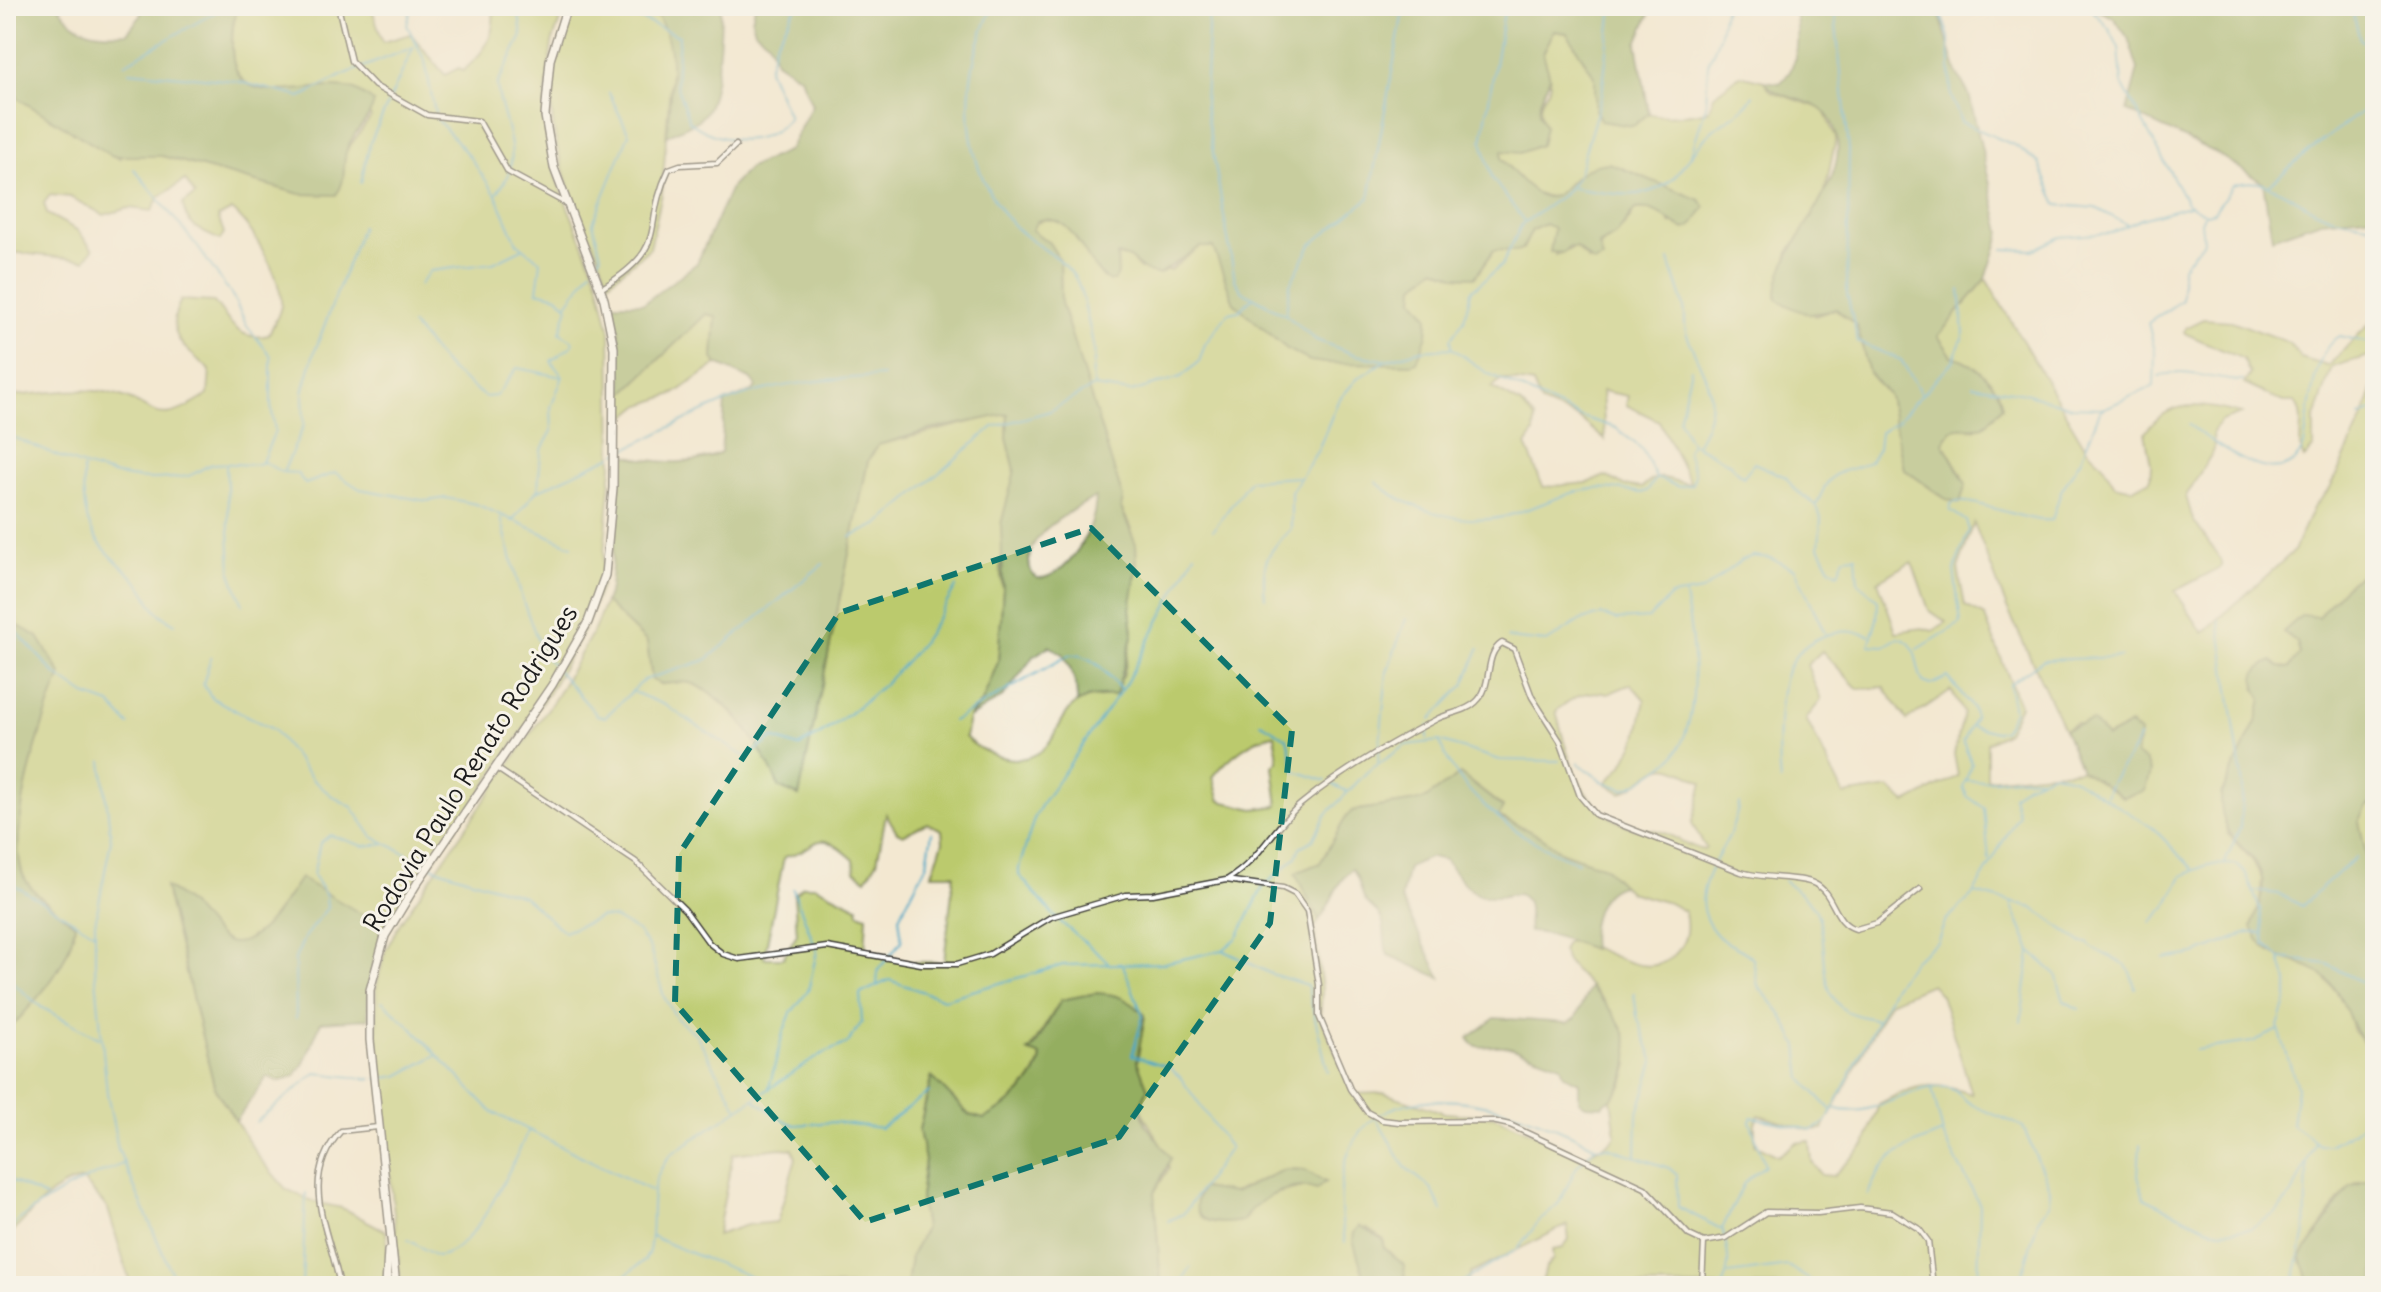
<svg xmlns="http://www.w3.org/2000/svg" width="2381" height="1292" font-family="Delius,sans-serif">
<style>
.green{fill:#bbca6d;stroke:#6c7344;stroke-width:2;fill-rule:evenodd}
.forest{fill:#94ae60;stroke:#58653e;stroke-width:2;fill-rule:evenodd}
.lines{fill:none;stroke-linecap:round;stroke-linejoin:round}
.stream{stroke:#48a7c7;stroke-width:2}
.street-casing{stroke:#3c3b37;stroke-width:7}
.primary-casing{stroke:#3c3b37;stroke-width:10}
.street{stroke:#fff;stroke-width:4}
.primary{stroke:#fff;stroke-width:7}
.marked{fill:none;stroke:#0f766e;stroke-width:6;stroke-dasharray:16 10;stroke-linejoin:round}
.labels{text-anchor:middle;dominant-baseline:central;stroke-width:6;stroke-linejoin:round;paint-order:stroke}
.street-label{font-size:26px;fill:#1c1c1c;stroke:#f7f3e8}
</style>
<rect width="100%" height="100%" fill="#f7f3e8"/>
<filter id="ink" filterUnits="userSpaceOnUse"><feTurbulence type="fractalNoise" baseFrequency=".0125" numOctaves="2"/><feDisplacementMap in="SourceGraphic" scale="16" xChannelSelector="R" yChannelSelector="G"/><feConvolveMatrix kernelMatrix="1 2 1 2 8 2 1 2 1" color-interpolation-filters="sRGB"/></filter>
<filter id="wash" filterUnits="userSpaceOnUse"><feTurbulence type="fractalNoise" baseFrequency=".006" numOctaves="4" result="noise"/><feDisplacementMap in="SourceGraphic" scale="32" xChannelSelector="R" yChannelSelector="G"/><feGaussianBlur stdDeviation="1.8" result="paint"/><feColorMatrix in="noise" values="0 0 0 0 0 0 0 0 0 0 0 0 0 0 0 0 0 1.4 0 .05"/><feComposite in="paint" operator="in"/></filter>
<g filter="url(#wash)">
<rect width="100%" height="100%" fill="#f3e8d1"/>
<g class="green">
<path d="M 239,6 L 371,6 L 383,42 L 411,34 L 445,75 L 459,68 L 463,71 C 485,52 496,36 493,6 L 565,6 L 552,43 L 543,118 L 556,178 L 598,280 L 610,331 L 612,465 L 601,586 L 587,624 L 549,692 L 387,929 L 264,928 L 242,943 L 229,943 L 167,897 L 215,1089 L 260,1159 L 286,1189 L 314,1202 L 342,1208 L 386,1231 L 391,1286 L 131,1286 L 108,1209 L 83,1180 C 47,1185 32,1216 6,1238 L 6,1033 C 36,999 68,971 75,924 C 59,912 28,892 22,872 C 8,824 42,721 61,674 L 38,637 L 6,619 L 6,396 C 35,395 78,387 105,392 C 160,402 148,434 208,395 L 210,370 C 186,349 162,335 181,300 L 214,302 C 231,324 240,342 269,335 C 272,325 280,316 281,305 C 283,280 252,226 232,210 L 218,217 L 224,233 L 220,240 C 201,231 186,227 183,204 L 195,195 L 185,180 L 158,198 L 152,211 L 129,208 L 104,215 L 70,197 L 50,195 L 44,203 L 47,214 L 77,230 L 93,249 L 85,260 L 10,252 L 6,259 L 6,91 L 111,155 L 162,156 L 300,194 L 346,151 L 371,117 L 352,89 C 327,90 250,99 236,74 C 232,68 233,56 232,49 C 232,32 232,21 239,6 Z"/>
<path d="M 572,6 L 651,6 L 664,21 L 672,56 L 662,193 L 650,248 L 608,283 C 601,255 585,230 575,203 C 544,126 545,84 572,6 Z"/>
<path d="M 1554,31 L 1567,33 L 1595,77 L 1595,95 L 1601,121 L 1633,126 L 1649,113 C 1658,118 1697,115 1709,110 L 1714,95 L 1740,75 L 1764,81 L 1771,91 L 1823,109 L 1836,138 L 1823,201 L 1789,252 L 1777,292 L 1815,316 L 1835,309 L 1857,326 L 1869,373 L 1889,396 L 1904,469 L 1945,499 L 1953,501 L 1962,475 L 1943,443 L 1954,427 L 1975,429 L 2003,406 C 2000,384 1972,361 1952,356 L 1938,336 L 1986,279 L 2086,448 L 2103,465 L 2115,485 L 2133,489 L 2150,480 L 2151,464 L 2145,433 C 2169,397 2204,404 2241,414 L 2221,421 L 2213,432 L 2214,450 L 2186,496 L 2193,520 L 2221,560 L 2221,567 L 2175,591 L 2203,633 L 2294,551 L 2313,508 L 2330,489 L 2362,420 L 2373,387 L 2375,360 L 2375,583 L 2359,576 L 2349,583 L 2318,617 L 2284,632 L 2297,642 L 2300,655 L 2289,668 L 2279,667 L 2255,689 L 2262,699 L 2257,720 L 2221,795 L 2228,834 L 2253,861 L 2262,878 L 2260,903 L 2252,927 L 2299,964 L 2321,974 L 2344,1000 L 2353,1031 L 2367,1047 L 2375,1037 L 2375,1181 L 2357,1182 L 2340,1199 L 2301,1257 L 2311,1286 L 1541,1286 L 1546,1267 L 1553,1259 L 1552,1250 L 1563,1248 L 1569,1239 L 1567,1225 L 1471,1273 L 1465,1286 L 1405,1286 C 1406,1269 1397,1257 1384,1248 L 1384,1240 L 1366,1228 L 1362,1264 L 1367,1286 L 1161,1286 L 1154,1193 L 1169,1168 C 1165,1145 1149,1129 1140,1107 L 1148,1089 L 1137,1061 L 1145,1015 L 1061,1000 L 1029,1052 L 1041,1055 C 1039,1081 1006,1108 984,1120 L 969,1115 L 931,1077 L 919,1130 L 925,1160 L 920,1198 L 925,1228 L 911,1256 L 907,1286 L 401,1286 L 377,1037 L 376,989 L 385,951 L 400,923 L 556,697 L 595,628 L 605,602 L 647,642 L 651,673 L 659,685 C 669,683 680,680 690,683 C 720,692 772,752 777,783 L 799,796 L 868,461 L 878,445 L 1008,413 L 1007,438 L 1015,470 L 1000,568 L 1003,589 L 998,662 L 982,702 L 970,714 L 965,737 C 986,758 1028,771 1050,742 C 1058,731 1063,714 1074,705 C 1083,697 1093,697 1104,697 L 1123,677 L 1133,633 L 1130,609 L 1131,528 L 1121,508 L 1117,482 L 1061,303 L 1060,260 L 1049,243 L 1032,230 L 1034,224 L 1048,218 L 1068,226 L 1103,278 L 1117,255 L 1130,258 L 1140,269 L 1170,270 L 1200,247 L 1213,247 C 1242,302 1277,374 1352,362 C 1377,358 1404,343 1427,335 L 1428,316 L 1414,299 L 1415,285 L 1436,268 L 1455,276 L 1475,277 L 1494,250 L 1523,249 L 1532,230 L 1546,224 L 1554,227 L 1556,255 L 1576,247 L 1589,261 C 1604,236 1623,236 1635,209 C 1652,207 1661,209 1671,224 L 1684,194 L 1620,167 L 1578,176 L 1556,197 C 1530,198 1517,177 1502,159 L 1502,151 L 1545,126 C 1531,95 1552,100 1550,78 C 1549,70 1544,61 1543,53 ZM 1501,379 L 1533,384 L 1541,403 L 1579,418 L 1605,440 L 1602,391 L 1628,396 L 1626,405 L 1659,421 L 1691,484 C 1669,482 1659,469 1642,488 L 1623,485 L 1605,476 L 1587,483 L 1543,487 L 1526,445 L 1534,433 L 1535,419 L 1521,404 L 1492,388 ZM 1974,523 L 2007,608 L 2064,729 L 2076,723 L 2107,737 L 2130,725 L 2140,733 L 2122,797 L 2081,770 L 1987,779 L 1987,743 L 2007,732 L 2020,706 L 1984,615 L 1965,606 L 1958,568 ZM 1912,562 L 1929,610 L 1946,622 L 1933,631 L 1922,628 L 1896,632 L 1878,581 ZM 1822,651 L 1858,689 L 1884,687 L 1907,720 L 1951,690 L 1964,713 L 1954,754 L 1958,776 L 1906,803 L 1889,788 L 1844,795 L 1806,719 L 1821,700 L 1807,665 ZM 1631,684 L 1645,700 L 1637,738 L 1623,765 L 1606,783 L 1621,793 C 1665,770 1654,754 1703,783 L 1692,824 L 1706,848 L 1704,850 C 1687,847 1675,835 1658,831 C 1650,829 1642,830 1634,828 C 1579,811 1569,761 1556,711 C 1571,698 1588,688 1608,694 ZM 1275,735 L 1278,761 L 1273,766 L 1278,806 L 1254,809 L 1220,801 L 1213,777 C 1227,759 1252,737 1275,735 ZM 1460,774 L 1503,807 L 1498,816 L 1542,837 L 1562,852 L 1605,867 L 1629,892 L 1669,903 L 1685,912 C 1688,928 1687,941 1676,953 C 1644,988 1599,939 1566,942 L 1562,951 L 1567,962 L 1604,1001 L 1629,1064 L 1623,1085 L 1611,1099 L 1616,1135 L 1612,1141 L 1584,1156 L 1495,1116 L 1445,1113 L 1384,1093 L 1353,1094 L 1320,1016 L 1322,991 L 1314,928 L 1319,921 L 1296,873 L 1320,863 L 1352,811 L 1423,800 ZM 886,814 L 897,832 L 903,835 L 927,823 L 942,830 L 943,842 L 932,874 L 954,874 L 944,962 L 909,962 L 865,950 L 867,916 L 859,913 L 858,907 L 815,886 L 803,886 L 794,895 L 797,934 L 783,958 L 764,958 L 784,857 C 823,849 812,823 854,860 L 855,871 L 866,879 L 877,862 ZM 1931,984 L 1941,995 L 1972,1094 C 1929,1080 1917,1084 1879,1104 L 1865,1145 L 1833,1176 L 1822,1175 L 1812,1162 L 1810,1141 L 1796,1143 L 1778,1156 L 1755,1144 L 1755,1123 L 1759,1115 L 1808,1130 L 1823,1129 L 1889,1002 ZM 780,1148 L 793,1149 L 796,1158 L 777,1222 L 747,1225 L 717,1235 L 733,1154 ZM 1285,1169 L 1305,1170 L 1325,1182 C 1301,1190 1257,1190 1246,1217 L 1202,1188 L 1233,1193 Z"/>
<path d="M 706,314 L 716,316 L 713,358 L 717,364 L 676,393 L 639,406 L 623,419 L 623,394 Z"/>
<path d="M 2375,318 L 2375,354 L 2332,367 L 2314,421 L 2314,447 L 2304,459 C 2294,441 2308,419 2295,402 L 2283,402 L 2244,384 L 2250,374 L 2243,359 L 2184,333 L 2185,328 L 2203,319 L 2232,321 L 2290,343 L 2300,358 L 2328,366 Z"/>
<path d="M 2375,803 L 2375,895 L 2359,822 L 2367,806 Z"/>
</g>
<g class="forest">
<path d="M 6,6 L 64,6 L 60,9 C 77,33 98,35 127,33 L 140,17 L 142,6 L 239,6 C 232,21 232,31 232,48 C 233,118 311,78 352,89 C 359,91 368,98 374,102 C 370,122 351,132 346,152 C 342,168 347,181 336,195 L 300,194 L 162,156 L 118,156 L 121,159 L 111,155 L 6,91 Z"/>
<path d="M 651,6 L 721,6 C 721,29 718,95 705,113 C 697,125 679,128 667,136 C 669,87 682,48 651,6 Z"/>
<path d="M 755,6 L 1653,6 L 1637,43 L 1649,113 L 1633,126 L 1601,121 L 1595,110 L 1595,77 L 1567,33 L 1554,31 L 1543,53 L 1550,77 L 1540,101 L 1539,113 L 1545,126 L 1541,145 L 1520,153 L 1502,151 L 1502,159 C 1570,241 1551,166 1609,163 L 1700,200 L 1705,207 L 1692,226 L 1685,229 C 1664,221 1660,206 1635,209 L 1616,235 L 1599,245 L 1603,259 L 1594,263 L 1576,247 L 1569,247 L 1564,253 L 1550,252 L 1554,228 L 1545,224 L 1532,230 C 1519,258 1521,250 1494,250 L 1475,277 L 1455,276 L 1435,268 L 1415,285 L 1414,299 L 1428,316 L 1427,335 L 1417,362 L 1411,364 L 1325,363 L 1310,361 L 1288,350 L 1234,303 L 1213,247 L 1200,247 L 1159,274 C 1140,275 1135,255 1117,255 L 1118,274 L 1114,281 L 1109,281 C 1081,264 1077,210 1037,221 L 1032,230 L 1049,243 L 1060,260 L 1061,303 L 1123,498 L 1121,508 L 1136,544 L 1137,568 L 1130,609 L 1133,633 L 1116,695 L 1089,697 L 1077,703 C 1078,683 1071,670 1063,654 L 1049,646 L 1033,657 L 1004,696 L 969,718 L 982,702 L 998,662 L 1003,589 L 1001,524 L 1015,470 L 1007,438 L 1008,414 L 930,430 L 878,445 L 868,461 L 799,796 L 780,788 C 762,750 736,702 694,684 C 679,678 665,689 652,680 L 647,642 L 605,602 L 610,588 L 622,454 C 654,463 690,467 721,453 L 725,402 L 753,391 L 756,386 L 752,380 L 717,364 L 713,358 L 716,316 L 706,314 L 623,394 L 619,330 L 613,303 L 644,303 L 697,263 L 732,185 L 749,168 L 789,150 L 812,105 L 801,78 L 776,61 L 768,41 L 755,31 L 752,20 ZM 1095,497 C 1099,524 1067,580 1037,578 L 1032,574 C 1016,537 1069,513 1095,497 Z"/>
<path d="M 1794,6 L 1937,6 L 1957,73 L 1969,94 L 2001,232 L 1986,279 L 1938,336 L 1952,356 C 1972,361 2000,384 2003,406 L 1984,426 C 1965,431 1952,420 1943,443 L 1966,484 L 1960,503 L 1946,499 L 1904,469 L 1889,396 L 1869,373 L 1857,326 L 1836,309 C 1811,318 1799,313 1777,299 C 1773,245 1863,178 1831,121 C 1816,94 1781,104 1764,81 L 1780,83 C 1801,65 1799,30 1794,6 Z"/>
<path d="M 2088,6 L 2375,6 L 2375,215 L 2321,221 L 2272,238 L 2263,183 L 2214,152 L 2127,111 L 2138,69 L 2128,38 L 2113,17 Z"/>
<path d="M 2360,576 L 2375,583 L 2375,803 L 2367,806 L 2359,822 L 2375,895 L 2371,959 L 2375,1037 L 2367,1047 C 2346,1025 2347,994 2321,974 C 2293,954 2267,966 2252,927 C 2256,913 2265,893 2262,878 C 2255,844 2220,849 2221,795 L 2257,720 L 2262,700 C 2251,682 2252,669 2272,661 L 2279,667 L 2289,668 L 2300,654 L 2297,642 L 2283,632 L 2302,615 L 2318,617 L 2349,583 Z"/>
<path d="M 6,619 L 38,637 L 61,674 C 42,721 8,824 22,872 C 28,892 59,912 75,924 C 68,971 36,999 6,1033 Z"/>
<path d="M 2092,721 L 2107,737 L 2130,725 L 2140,733 L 2136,755 L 2145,761 L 2150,773 L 2144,791 L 2123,797 L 2081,770 L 2064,729 Z"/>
<path d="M 1460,774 L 1503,808 L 1498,816 L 1542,837 L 1562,852 L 1605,867 L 1623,885 C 1596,890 1589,926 1592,949 C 1574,942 1549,932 1529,932 C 1526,916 1536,905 1519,894 C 1510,894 1503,897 1494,897 C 1469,898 1459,876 1445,860 L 1431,857 L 1408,867 L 1401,899 L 1441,978 L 1388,955 C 1383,943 1386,935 1383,923 C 1381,911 1369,908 1364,898 C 1359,887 1360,878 1352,869 C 1335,882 1333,903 1319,920 L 1295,873 L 1320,863 L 1346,817 L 1352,811 L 1423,800 Z"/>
<path d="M 300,878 L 387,929 C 371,958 367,986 368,1019 L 321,1022 L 304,1063 L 294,1077 L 279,1081 L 267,1077 L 236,1121 L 215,1089 L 165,887 C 192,901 199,918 220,937 C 250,963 286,898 300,878 Z"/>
<path d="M 1590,987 C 1616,1015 1637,1037 1625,1076 C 1621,1089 1614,1098 1602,1106 L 1586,1105 L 1579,1101 L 1579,1082 L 1564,1075 L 1561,1065 C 1543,1059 1523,1050 1504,1046 C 1490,1044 1476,1053 1468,1038 L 1495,1018 L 1567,1023 L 1575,1019 Z"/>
<path d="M 1096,993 C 1118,994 1129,999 1145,1015 L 1137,1061 L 1148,1089 L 1140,1107 L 1146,1125 L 1171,1158 L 1154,1193 L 1161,1286 L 1037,1286 L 1030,1273 L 1004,1286 L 907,1286 L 911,1256 L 925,1228 L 920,1198 L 925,1160 L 919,1130 L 932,1077 L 969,1115 L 984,1119 C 1006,1108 1040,1081 1041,1056 L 1028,1051 L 1035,1046 L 1061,1000 Z"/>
<path d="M 1285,1169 L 1305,1170 L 1325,1182 L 1316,1190 C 1292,1180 1254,1200 1243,1221 C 1217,1226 1183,1223 1202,1188 L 1234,1193 Z"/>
<path d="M 2369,1179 L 2375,1181 L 2375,1286 L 2311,1286 L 2301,1257 L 2350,1187 Z"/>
<path d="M 1359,1226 L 1384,1240 L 1384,1248 L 1404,1265 L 1405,1286 L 1367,1286 L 1353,1240 L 1354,1232 Z"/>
</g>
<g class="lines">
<g class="stream">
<path d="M 412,6 L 407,25 L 425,61 L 435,113"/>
<path d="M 611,6 L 679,36 L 676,84 L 689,121 C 717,144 766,149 789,117 L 768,69 L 775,44 L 797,6"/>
<path d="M 993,6 C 959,78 957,167 1016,228 C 1034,246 1062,256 1076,279 C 1082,290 1091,334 1094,349 C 1097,362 1089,372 1094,385"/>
<path d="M 1209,6 L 1205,106 L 1235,280 L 1242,291 L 1286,315 L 1316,340 L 1356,355 L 1384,360"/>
<path d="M 1505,6 L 1482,141 L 1492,178 L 1524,221"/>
<path d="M 1834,6 L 1849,149 L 1847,294 L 1858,342 L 1901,360 L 1921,393"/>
<path d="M 1938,6 L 1949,37 L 1951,95 L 1961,122 L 2016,146 L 2039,163 L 2057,205 L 2096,208 L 2128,225"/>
<path d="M 2089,6 L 2110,30 L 2119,48 L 2122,84 L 2187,203 L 2205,214 L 2214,212 L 2233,185 C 2271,172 2299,208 2332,217 C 2346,221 2361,222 2375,226"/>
<path d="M 2351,6 L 2360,39 L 2375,49"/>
<path d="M 124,64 L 226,6"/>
<path d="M 129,71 L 236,81 L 301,97 L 343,75 L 414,47"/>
<path d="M 437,119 L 469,156 L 496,195 L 517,243 L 541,262 L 537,291 L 558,296 L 568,307 L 560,333 L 572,340 L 573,345 L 551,361 L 563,377"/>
<path d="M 1691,154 L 1706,106 L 1708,64 L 1719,37 L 1725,6"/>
<path d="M 134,169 L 197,246 L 233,297 L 247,326 L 271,356 L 271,405 L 275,431 L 262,462"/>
<path d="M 361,183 L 370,143 L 413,48"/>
<path d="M 2269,185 L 2310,150 L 2375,102"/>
<path d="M 1572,188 C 1607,193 1651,205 1677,174 C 1688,160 1698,144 1712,131 C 1725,119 1745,112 1753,95"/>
<path d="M 496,194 C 528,156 502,127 497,85 L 522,36 L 518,6"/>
<path d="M 2004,249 L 2033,250 L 2060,237 L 2111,233 L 2141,219 L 2189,206"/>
<path d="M 1669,260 C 1673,275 1681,291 1684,308 C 1686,316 1684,324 1686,332 C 1702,377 1726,395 1697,443"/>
<path d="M 595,265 L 601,255 L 593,223 L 629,134 L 609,93"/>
<path d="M 419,285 L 430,271 L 493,263 L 522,249"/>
<path d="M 567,304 L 591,270"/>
<path d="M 1286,313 L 1290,284 L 1311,245 L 1369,198 L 1404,6"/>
<path d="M 412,325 L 450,370 L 485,397 L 496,396 L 517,368 L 562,377"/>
<path d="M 1452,346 L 1451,339 L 1464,320 L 1471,291 L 1502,265 L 1522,224 L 1563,195 L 1577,178 L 1602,95 L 1612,6"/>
<path d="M 2159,376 C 2189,367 2213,381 2243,381"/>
<path d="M 1973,385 L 2025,393 L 2071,407 L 2105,408 L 2154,386 L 2155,351 L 2148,323 L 2182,300 L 2182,268 L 2203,241 L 2201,222 L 2204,215"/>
<path d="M 2360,416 L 2375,409"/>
<path d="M 2189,425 C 2216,444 2285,500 2304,445 C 2309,416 2312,351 2339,336 L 2375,344"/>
<path d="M 6,434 C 66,459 121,489 188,476 C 196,474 202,468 210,465 C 229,460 246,469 264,462 L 281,472 L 297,473 L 305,484 L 335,473 L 360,489 L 427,501 L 446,498 L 476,504 L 572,546"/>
<path d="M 1692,443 L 1730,464 L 1743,477 L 1754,463 L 1786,477 L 1794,489 L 1816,505 L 1821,518 L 1819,547 L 1830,568 L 1838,573 L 1844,557 L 1856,556 L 1858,583 L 1878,600 L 1877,619 L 1869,645 L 1884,646 L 1898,638 C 1920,642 1914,665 1923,682 L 1931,685 L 1948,677 L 1973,708 L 1975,717 L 1963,742 L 1972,764 L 1963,787 L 1967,796 L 1984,808 L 1989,860"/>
<path d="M 617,453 C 656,436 696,412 736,398 C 784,382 833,379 883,376"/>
<path d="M 226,465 L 231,573 L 243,605"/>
<path d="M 83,469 C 83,532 91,537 134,578 C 154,597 143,606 175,624"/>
<path d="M 284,470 L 304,425 L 303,393 L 313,356 L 362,226"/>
<path d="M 1376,482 C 1407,510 1469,528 1510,515 C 1567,498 1576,480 1641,493 L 1647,491 L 1656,479"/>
<path d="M 537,491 L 612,456"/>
<path d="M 1817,504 C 1834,461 1840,478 1870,461 L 1878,448 L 1880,432 L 1896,422 L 1954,360 L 1964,333 L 1960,290"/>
<path d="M 501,518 L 522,599 L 543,654 L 597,715 L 605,717 L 644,680 L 706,660 L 823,564"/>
<path d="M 512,521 L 538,489 L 541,451 L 552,431 L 551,407 L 562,379"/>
<path d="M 1213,530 L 1250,480 L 1298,477"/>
<path d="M 851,537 L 879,524 L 993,427 L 1050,411 L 1093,387 L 1131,392 L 1181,377 L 1199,362 L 1205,344 L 1228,313 L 1239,311 L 1253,297"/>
<path d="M 1265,598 C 1261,561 1266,554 1291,529 L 1291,492 L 1318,450 L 1338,401 L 1357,379 L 1386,360 L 1421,350 L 1452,348 L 1487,373 L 1579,416 L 1616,428 L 1642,449 L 1656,478 L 1679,487 L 1692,484 L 1695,475 L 1687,451 L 1691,443 L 1679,420 L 1691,369"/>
<path d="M 6,620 L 55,674 L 85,695 L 110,704 L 129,725"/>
<path d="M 2219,620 L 2243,787 L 2240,827 L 2225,863"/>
<path d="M 1507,638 L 1547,642 L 1581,620 L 1602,615 L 1616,620 L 1649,618 L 1671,596 L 1702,591 L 1742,560 L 1753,556 L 1770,558 L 1795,569 L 1826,635"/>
<path d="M 1918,649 L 1961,623 L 1954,570 L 1969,530 L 1966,521 L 1950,510 L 1951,504 C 1967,493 2025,524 2052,520 L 2061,491 L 2081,459 L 2100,411 L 2105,408"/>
<path d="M 211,657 L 203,684 L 212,698 L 274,730 L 313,780 L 332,796 L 352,807 L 373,837 L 438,869 L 523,896 L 564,932 L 601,917 L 614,918 L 637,931 L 650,949 L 664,997 L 677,1019 L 696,1034 L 737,1107"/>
<path d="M 633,692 L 665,705 L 742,755 L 748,756 L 773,738 L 798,747 C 844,723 891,682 923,641 C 935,624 945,605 956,587"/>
<path d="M 1431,719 L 1464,685 L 1479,649"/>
<path d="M 953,721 L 1069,655 C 1092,653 1107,673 1120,689"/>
<path d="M 1261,723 L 1287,738 L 1295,771 L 1326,781"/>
<path d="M 1972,726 L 1996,732 L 2004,730 L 2014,711 L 2009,684 L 2043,660 L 2121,657"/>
<path d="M 1427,738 L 1429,725"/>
<path d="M 1440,743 C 1462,800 1522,841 1578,862"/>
<path d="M 102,761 L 111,840 L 95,923 L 95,967 L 107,1093 L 118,1149 L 177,1286"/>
<path d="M 1378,762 L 1387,672 L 1406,619"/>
<path d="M 1578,763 L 1602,781 L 1623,789 C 1633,787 1642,781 1650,775 C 1660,768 1672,761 1678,750 C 1702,707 1694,642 1685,596"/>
<path d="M 1966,780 C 1991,783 2014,776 2039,778"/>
<path d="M 1780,781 C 1777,757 1778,690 1788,668 C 1803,638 1838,625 1869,635"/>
<path d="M 1332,784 L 1348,792"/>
<path d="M 2106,796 C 2112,772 2132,760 2139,737"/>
<path d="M 1739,804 C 1736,816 1733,829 1727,840 C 1711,870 1686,902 1717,935 C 1727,946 1743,947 1753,959 L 1758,986 L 1780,1012 L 1798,1046 L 1802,1079 L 1831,1110"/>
<path d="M 6,880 L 94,933"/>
<path d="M 1784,881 C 1793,888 1806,896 1813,906 C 1833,934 1813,991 1846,1011 C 1855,1016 1867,1017 1876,1020"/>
<path d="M 2254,891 L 2279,894 L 2302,906 L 2356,857"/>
<path d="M 1975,893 L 2033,908 L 2082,943 C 2095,943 2083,942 2093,948 C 2116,963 2128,955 2135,988"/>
<path d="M 2011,904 L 2032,953 L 2056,974 L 2064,1001 L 2079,1009"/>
<path d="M 2151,922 L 2166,907 L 2182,876 L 2207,865 L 2236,864 L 2246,874 L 2260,909 L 2265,944 L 2280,958 L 2287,982 L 2287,999 L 2278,1026 L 2297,1087 L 2292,1125 L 2320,1145 L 2329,1145 L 2355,1131 L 2375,1111"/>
<path d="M 1223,950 L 1271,974 L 1307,985 L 1328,1072"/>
<path d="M 2281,958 L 2327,964 L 2369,986"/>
<path d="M 2164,959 L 2195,954 L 2248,933 L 2262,933"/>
<path d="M 1108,962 L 1057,919 L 1019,875 L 1019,868 L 1034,819 L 1043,802 L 1126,683 L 1195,554"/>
<path d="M 1123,965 L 1143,1016 L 1132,1055 L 1169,1067 L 1180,1077 L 1230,1148 L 1184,1213 L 1168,1221"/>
<path d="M 6,977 L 41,1007 L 99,1038"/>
<path d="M 877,985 L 878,970 L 902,941 L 899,917 L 927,864 L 932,832"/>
<path d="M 1634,993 L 1637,1016 L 1654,1062 L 1637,1116 L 1636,1156"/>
<path d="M 382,1001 L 409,1025 L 492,1112 L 650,1190"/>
<path d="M 296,1018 L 295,959 L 305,936 L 327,908 L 326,896 L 313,875 L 320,843 L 330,835 L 363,846 L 383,844"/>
<path d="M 2021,1021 L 2030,952"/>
<path d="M 2195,1050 L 2252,1042 L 2279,1030"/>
<path d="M 377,1079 L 398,1076 L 437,1055"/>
<path d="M 769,1088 L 783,1033 L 791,1013 L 808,991 L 817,951 L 793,889"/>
<path d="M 1932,1089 L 1944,1137 L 1980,1205 L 1978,1284"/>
<path d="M 755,1100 L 784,1121 L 795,1125 L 835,1122 L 881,1128 L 929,1092"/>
<path d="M 1836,1109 C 1876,1119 1907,1085 1945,1087 C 1956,1088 1962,1099 1971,1104 C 1988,1114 2007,1118 2023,1127 L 2050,1189 L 2049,1204 L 2038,1220 L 2021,1279"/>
<path d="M 1377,1120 L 1405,1167 L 1432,1189 L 1442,1211"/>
<path d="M 256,1122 L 316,1073 L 371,1079"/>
<path d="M 2140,1145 L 2138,1176 L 2144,1198 L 2206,1227 L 2221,1231 L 2249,1229 L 2276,1213 L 2292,1194 L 2315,1143"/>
<path d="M 6,1178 L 45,1197"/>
<path d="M 1868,1195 C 1883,1153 1904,1149 1942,1133"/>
<path d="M 6,1231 C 42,1199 79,1181 123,1164"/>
<path d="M 652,1236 C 691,1256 732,1266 770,1286"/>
<path d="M 408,1240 L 436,1256 C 475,1256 512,1163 528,1132"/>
<path d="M 1345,1242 C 1312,1055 1487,1087 1596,1147 L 1608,1147 L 1669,1168 L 1677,1175 L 1678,1207 L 1721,1229"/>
<path d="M 1729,1274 L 1788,1266 L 1819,1286"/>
<path d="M 1586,1283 L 1593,1286"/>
<path d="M 302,1286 L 306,1193"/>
<path d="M 612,1286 L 645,1260 L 649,1251 C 657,1212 642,1190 671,1154 L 820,1055 L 848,1043 L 862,1022 L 860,994 L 889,980 L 944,999 L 1063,965 L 1164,963 L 1223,950 L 1238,937 L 1263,887 L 1296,857 L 1300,847 L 1313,840 L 1326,815 L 1367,772 L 1406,745 L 1439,741 L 1500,760 L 1559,761"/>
<path d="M 1179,1286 L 1191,1267"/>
<path d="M 1455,1286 L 1518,1249 L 1539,1221 L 1559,1203 L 1577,1166 L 1595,1147"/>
<path d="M 1722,1286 C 1732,1266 1728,1249 1722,1229 L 1744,1183 L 1765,1165 L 1750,1121 L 1752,1117 L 1812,1130 L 1826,1123 L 1894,986 L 1914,960 L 1937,942 L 1946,920 L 1972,896 L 2018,815 L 2013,796 L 2024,786 L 2053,773 L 2075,779 L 2153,828 L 2193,869"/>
<path d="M 2293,1286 L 2305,1232 L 2307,1165"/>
</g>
</g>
</g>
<g filter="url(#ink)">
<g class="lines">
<defs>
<g id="street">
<path d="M 338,6 L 351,61 L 375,86 L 427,115 L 479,121 L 508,172 L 567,204"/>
<path d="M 602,288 C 673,244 640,229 669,169 L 680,165 L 717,163 L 736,145"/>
<path d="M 496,768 L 636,862 L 685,910 L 709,943 L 723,954 L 739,959 L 827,947 L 921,964 L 957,964 L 990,954 L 1051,917 L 1126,895 L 1153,894 L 1226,880 L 1283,888 L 1295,894 L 1307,911 L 1319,985 L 1319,1016 L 1350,1089 L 1367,1112 L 1382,1120 L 1399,1122 L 1492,1121 L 1510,1125 L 1645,1188 L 1689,1235 L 1704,1242 L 1726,1238 L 1766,1212 L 1818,1213 L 1860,1208 L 1892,1212 L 1919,1229 L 1928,1241 L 1933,1286"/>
<path d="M 1228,879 C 1259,861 1274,826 1301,804 C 1341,771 1390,743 1437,719 C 1449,713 1466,712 1476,702 C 1494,686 1483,655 1502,643 L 1514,649 L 1532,697 L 1560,741 L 1580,796 L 1596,815 L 1741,872 C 1763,879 1801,876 1815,884 C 1835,894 1833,923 1856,929 L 1877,923 L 1920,889"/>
<path d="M 340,1286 C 331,1234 296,1180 341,1131 L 378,1127"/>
<path d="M 1702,1286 L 1704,1242"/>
</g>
<g id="primary">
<path d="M 386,1286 L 388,1251"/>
<path d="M 396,1286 L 370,1040 L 370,990 L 385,936 L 419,880 L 552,685 L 588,622 L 605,575 L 613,488 L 614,348 L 604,299 L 554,168 L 545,116 L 550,60 L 567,6"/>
</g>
</defs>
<use href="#street" class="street-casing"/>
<use href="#primary" class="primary-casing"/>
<use href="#street" class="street"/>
<use href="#primary" class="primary"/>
</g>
</g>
<path d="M0 0H2381V1292H0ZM 1091,528 L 1292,730 L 1270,923 L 1119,1137 L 865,1222 L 675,1003 L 679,854 L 839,613 Z" fill="#f3e8d1" fill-opacity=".55" fill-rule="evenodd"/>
<path class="marked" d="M 1091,528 L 1292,730 L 1270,923 L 1119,1137 L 865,1222 L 675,1003 L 679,854 L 839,613 Z"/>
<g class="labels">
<g class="street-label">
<text transform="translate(470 768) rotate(-58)">Rodovia Paulo Renato Rodrigues</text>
</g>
</g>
<rect width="2381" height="1292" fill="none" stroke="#f7f3e8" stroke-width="32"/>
</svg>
